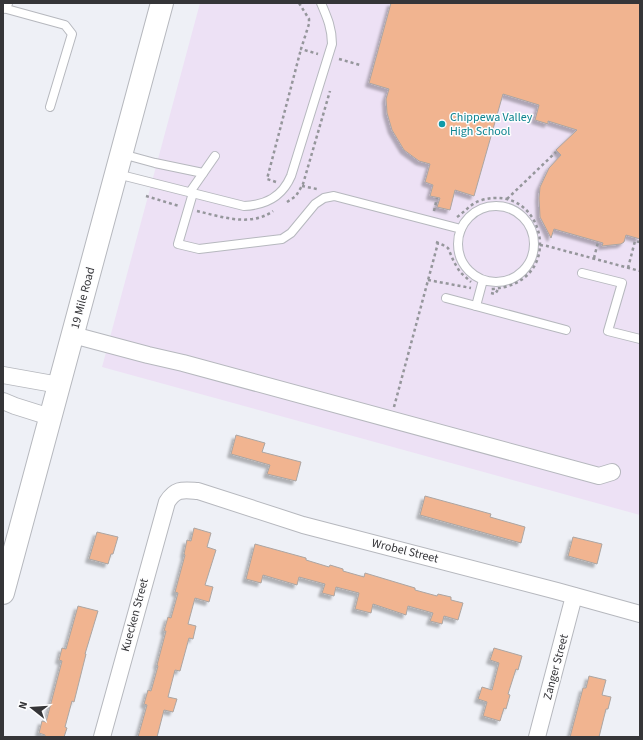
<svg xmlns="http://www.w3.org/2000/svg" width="643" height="740" font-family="'Source Sans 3',sans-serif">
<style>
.education{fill:#ede1f5}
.building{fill:#f1b490;stroke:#aba5a2;filter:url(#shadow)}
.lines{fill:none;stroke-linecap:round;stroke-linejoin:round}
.lane-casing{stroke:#b6b8be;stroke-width:10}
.street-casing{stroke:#b6b8be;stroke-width:18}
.secondary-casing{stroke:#b6b8be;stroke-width:24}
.path{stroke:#95969b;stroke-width:2.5;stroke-dasharray:3 3;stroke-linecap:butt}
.lane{stroke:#fff;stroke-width:8}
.street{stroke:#fff;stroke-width:16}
.secondary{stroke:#fff;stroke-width:22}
.culture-dot{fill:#0f9aa8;stroke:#fdfdfe;stroke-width:1.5}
.labels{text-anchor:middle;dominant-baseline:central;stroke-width:3;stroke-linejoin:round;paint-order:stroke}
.culture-label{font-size:12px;fill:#0d838f;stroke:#fdfdfe;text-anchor:start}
.street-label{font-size:12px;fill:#353538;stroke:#fdfdfe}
</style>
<defs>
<filter id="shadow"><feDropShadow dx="-3.5" dy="3.5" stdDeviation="1" flood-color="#0004"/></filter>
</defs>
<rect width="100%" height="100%" fill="#eef0f6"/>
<path class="education" d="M 200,3 L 640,3 L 640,515 L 102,367 Z"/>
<g class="building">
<path d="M 391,3 L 640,3 L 640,239 L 626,235 L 624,242 L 621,244 L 602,246 L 603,243 L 554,229 L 551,238 L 540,217 L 539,198 L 540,187 L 549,168 L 561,155 L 556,150 L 577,130 L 548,121 L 548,124 L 535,120 L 539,105 L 503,94 L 474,196 L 455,190 L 450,210 L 437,207 L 440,198 L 430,196 L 433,185 L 425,182 L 430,164 L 419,161 L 404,150 L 392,130 L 387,113 L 386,99 L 389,89 L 369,83 Z"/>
<path d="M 236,435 L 265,443 L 262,452 L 301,462 L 296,481 L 267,474 L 270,465 L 231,454 Z"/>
<path d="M 425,496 L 491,514 L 490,517 L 525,527 L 521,543 L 420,515 Z"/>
<path d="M 194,528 L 211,533 L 207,547 L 216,550 L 205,585 L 213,587 L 209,602 L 195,598 L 188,624 L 196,626 L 193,639 L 189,638 L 180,671 L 175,670 L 168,697 L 177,699 L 173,712 L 164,710 L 157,737 L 138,737 L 147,705 L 144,704 L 148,690 L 151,691 L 158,666 L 157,665 L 166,631 L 164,631 L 168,617 L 171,618 L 178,593 L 175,592 L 185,555 L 184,554 L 187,540 L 191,541 Z"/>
<path d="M 97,532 L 118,537 L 113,554 L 111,554 L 108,564 L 89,559 Z"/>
<path d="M 573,537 L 602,544 L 597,564 L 568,556 Z"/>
<path d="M 255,544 L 306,558 L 306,560 L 329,567 L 330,565 L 343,569 L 343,571 L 364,577 L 365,573 L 415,588 L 415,590 L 437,596 L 438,594 L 451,597 L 451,600 L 463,603 L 458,620 L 444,616 L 442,624 L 430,621 L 433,613 L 408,606 L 406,615 L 373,604 L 371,613 L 355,609 L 359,593 L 336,587 L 334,596 L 322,593 L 325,584 L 299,577 L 297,585 L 263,575 L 261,583 L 246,579 Z"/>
<path d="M 78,606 L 98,611 L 85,654 L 86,654 L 74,702 L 72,701 L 65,727 L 67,728 L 64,737 L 45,737 L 45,735 L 39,733 L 42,721 L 46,722 L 62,661 L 59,660 L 62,648 L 66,649 Z"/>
<path d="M 494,648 L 522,656 L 518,670 L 516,669 L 508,694 L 510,695 L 506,709 L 504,708 L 500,721 L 483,716 L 487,702 L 478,699 L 482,687 L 492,690 L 499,663 L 490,660 Z"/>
<path d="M 589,676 L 606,680 L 602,695 L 611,697 L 608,709 L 606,709 L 599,737 L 570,737 L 583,688 L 586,688 Z"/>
</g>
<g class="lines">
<defs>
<g id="lane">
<path d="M 3,8 L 65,25 L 72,34 L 50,107"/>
<path d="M 122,154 L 155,163 L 203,173"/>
<path d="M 117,174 L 244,206 C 266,205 282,197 291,176 L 332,44 C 332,28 327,17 321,3"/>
<path d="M 190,192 L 215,156"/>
<path d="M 193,193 L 178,244 L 199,249 L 282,239 L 291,233 L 315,204 L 324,198 L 334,196 L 461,229"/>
<circle cx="496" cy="244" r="38"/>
<path d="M 582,273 L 622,283 L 608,331 L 640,339"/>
<path d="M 446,298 L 566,330"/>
<path d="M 476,306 L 483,280"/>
</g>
<g id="street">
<path d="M 3,5 L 4,3"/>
<path d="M 73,335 L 148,355 L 183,363 L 599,476 L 612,472"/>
<path d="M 3,375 L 59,385"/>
<path d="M 3,401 L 15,406 L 50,417"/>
<path d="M 102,737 L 167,502 C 176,488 183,490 198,491 L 303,525 L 557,591 L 640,614"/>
<path d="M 537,737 L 574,596"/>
</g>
<path id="secondary" d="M 3,593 L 162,3"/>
</defs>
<use href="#lane" class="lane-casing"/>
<use href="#street" class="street-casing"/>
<use href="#secondary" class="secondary-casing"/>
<g class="path">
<path d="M 299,3 L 309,19 L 309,24 L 301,49 L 318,54"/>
<path d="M 339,59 L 360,65"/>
<path d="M 276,182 L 267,179 L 301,49"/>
<path d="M 302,186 L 317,189"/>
<path d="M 146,196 L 179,206"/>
<path d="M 507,199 L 556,152"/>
<path d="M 287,202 L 296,196 L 303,184 L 330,91"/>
<path d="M 197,211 C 222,217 251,227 273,211"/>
<path d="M 434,211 L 437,198"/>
<path d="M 457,217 C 466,211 471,203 482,200 C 546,182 568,285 491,289"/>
<path d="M 436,242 L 443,245 L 448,248 L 454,262 L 460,272 L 471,282"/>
<path d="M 540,245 L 547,246 L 640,271"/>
<path d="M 594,258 L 598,242"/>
<path d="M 628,268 L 635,241 L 640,242"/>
<path d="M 428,280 L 471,288"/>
<path d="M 491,293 L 495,294 L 499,288"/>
<path d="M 394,407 L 438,243"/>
</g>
<use href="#lane" class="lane"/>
<use href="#street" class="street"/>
<use href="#secondary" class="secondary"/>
</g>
<circle class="culture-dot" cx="442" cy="124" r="4"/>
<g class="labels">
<g class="culture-label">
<text x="450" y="117">Chippewa Valley<tspan x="450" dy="14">High School</tspan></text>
</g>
<g class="street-label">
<text transform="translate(83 298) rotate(-75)">19 Mile Road</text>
<text transform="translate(405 551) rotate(14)">Wrobel Street</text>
<text transform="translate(135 615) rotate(-75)">Kuecken Street</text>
<text transform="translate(556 667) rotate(-75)">Zanger Street</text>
</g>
</g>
<rect width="643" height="740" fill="none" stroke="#353538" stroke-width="8"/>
<g transform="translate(32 708) rotate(287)" stroke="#fdfdfe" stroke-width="3" paint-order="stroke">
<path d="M0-3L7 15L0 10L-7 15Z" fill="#353538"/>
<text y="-6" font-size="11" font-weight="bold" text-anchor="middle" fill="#353538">N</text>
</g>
</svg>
